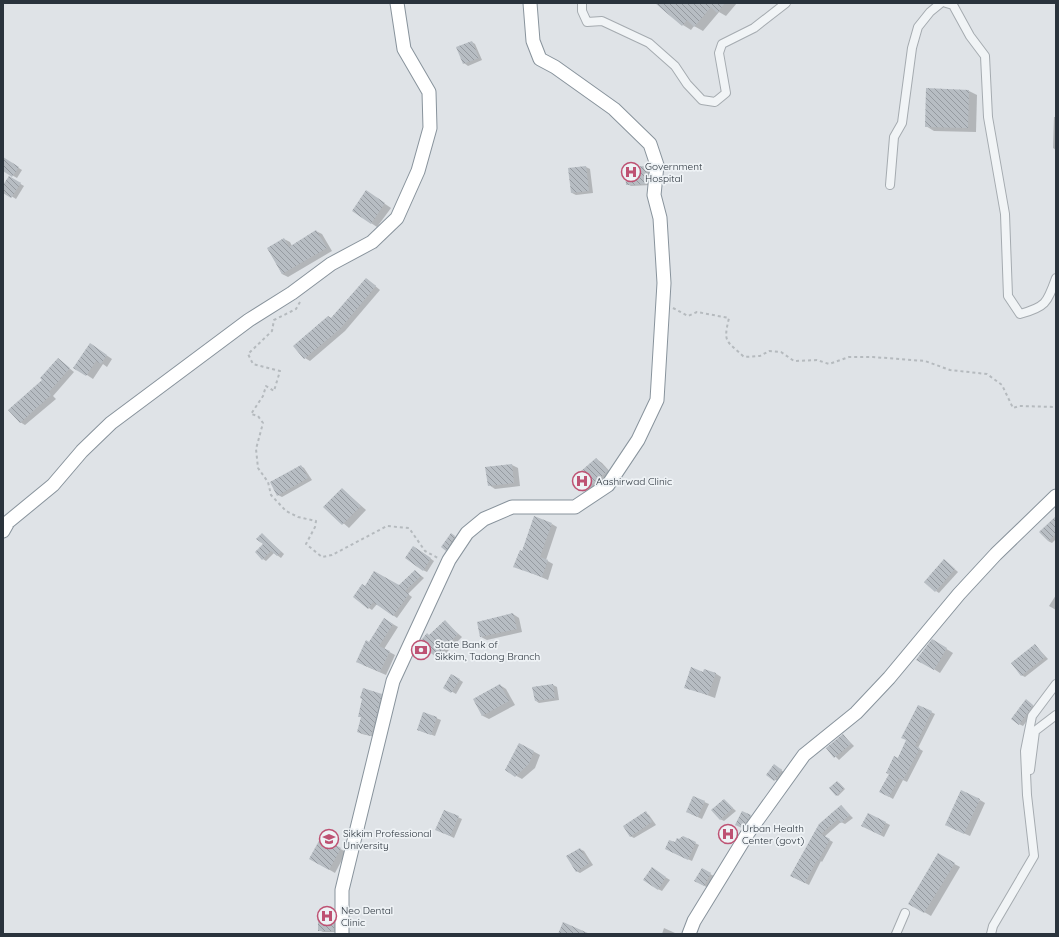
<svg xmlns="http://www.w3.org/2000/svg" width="1059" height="937" font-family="Quicksand,sans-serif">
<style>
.shadow{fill:#0003}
.building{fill:url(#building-back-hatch)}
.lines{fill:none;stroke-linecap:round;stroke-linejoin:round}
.minor-casing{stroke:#a5abb0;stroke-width:10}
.trunk-casing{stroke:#88939c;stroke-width:15}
.path{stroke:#b5babe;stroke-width:2;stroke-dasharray:3 3;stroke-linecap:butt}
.minor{stroke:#f1f4f6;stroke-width:8}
.trunk{stroke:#fff;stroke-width:13}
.labels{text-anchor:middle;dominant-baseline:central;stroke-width:3.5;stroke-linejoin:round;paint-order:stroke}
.poi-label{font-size:10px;fill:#2a333c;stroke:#eef2f5;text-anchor:start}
</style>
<defs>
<pattern id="building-back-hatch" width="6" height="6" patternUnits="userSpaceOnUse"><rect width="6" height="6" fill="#b7bdc3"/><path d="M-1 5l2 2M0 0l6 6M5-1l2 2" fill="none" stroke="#959aa0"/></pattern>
</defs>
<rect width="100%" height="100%" fill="#dfe3e7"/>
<g class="shadow">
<path d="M 657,3 L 737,3 L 726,16 L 719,12 L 703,31 L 694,26 L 691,30 L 683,25 Z"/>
<path d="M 472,42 L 475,44 L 482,60 L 468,66 L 464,63 Z"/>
<path d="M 927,89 L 969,91 L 977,95 L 976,132 L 934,131 L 926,126 Z"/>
<path d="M 1054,117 L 1056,117 L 1056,150 L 1053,148 Z"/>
<path d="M 6,160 L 22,170 L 17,178 L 3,170 L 3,164 Z"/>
<path d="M 586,167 L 590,169 L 593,193 L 576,195 L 572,193 L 569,169 Z"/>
<path d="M 646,167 L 650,169 L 651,185 L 631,186 L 627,184 L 626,168 Z"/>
<path d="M 9,177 L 24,186 L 16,199 L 3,191 L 3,187 Z"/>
<path d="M 372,195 L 391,208 L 377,227 L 353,211 Z"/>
<path d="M 316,231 L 322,234 L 332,251 L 288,277 L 282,274 L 268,248 L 284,239 L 290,242 L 292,246 Z"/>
<path d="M 367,279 L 380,290 L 345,331 L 310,361 L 305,358 L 331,319 Z"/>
<path d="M 96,348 L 112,359 L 107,367 L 103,364 L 93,379 L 75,367 Z"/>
<path d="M 58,359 L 74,372 L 53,396 L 56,399 L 25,425 L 20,422 L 43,380 Z"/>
<path d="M 596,459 L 602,463 L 613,475 L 590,495 L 584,491 Z"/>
<path d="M 512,465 L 518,468 L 520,486 L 495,489 L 489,485 Z"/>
<path d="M 301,466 L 304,468 L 312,480 L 282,497 L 278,495 Z"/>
<path d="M 342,489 L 366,510 L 349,528 L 325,507 Z"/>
<path d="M 1056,522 L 1056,539 L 1052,543 L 1048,541 Z"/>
<path d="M 552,524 L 557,527 L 546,560 L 553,564 L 548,580 L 515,566 L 522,552 Z"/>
<path d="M 262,534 L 284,554 L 281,558 L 274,553 L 266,561 L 263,559 L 264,544 Z"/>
<path d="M 452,535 L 458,539 L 450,552 L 446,550 Z"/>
<path d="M 417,549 L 434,561 L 427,572 L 423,570 Z"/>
<path d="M 948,563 L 958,572 L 939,593 L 936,591 Z"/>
<path d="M 415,571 L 424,578 L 408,594 L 412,597 L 397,618 L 377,604 L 372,610 L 369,608 L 365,587 L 399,587 Z"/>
<path d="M 1056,595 L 1056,610 L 1049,606 Z"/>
<path d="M 513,614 L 519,618 L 522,632 L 487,640 L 481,637 Z"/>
<path d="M 384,619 L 398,627 L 384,649 L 395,655 L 386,675 L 363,665 L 370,643 Z"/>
<path d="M 445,622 L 462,637 L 440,659 L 421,643 Z"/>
<path d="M 932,640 L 953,653 L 940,673 L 918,659 Z"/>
<path d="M 1035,645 L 1048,659 L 1025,677 L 1021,675 Z"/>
<path d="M 703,673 L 715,673 L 721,677 L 715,698 L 685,687 Z"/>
<path d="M 452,675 L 463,682 L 456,694 L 444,687 Z"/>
<path d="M 500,685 L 506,689 L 515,705 L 489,719 L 483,716 L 474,700 Z"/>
<path d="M 553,685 L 557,687 L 559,700 L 539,703 L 536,701 Z"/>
<path d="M 381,695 L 385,697 L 375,737 L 362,734 L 358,732 L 362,718 L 359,716 Z"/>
<path d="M 1030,703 L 1036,708 L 1023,726 L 1019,724 Z"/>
<path d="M 931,712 L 935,714 L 918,748 L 923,751 L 907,782 L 903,780 L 893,799 L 881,792 L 907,740 Z"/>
<path d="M 424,713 L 441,720 L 435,736 L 418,730 Z"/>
<path d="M 843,735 L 854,746 L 839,760 L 827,748 Z"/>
<path d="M 520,744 L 540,755 L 535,768 L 522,779 L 506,770 Z"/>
<path d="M 778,768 L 785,773 L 779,782 L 767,775 Z"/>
<path d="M 839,783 L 845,789 L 838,796 L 836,795 Z"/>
<path d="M 693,797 L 709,804 L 702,819 L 691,814 Z"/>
<path d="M 724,800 L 736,811 L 724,821 L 720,819 Z"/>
<path d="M 980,800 L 985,803 L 970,836 L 952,828 Z"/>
<path d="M 842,807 L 853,818 L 845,824 L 841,822 L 824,837 L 833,842 L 822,862 L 821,861 L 809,885 L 795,878 L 820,825 Z"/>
<path d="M 444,811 L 462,819 L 454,838 L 440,831 Z"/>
<path d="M 742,812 L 754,818 L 746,829 L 736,824 Z"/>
<path d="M 646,813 L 649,815 L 656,825 L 634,838 L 630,836 Z"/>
<path d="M 869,814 L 890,825 L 884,837 L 863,826 Z"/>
<path d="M 683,837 L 699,845 L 692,861 L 670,851 Z"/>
<path d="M 322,839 L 346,852 L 335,873 L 311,859 Z"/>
<path d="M 580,849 L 584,851 L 593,865 L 580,873 L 576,871 Z"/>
<path d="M 938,855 L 960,867 L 931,916 L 909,903 Z"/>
<path d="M 652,869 L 670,880 L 662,891 L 658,889 Z"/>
<path d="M 702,870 L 714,876 L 708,888 L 696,881 Z"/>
<path d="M 333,913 L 337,915 L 337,932 L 323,932 L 319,930 Z"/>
<path d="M 664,928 L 675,933 L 674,934 L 662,934 Z"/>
</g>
<g class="building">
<path d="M 655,3 L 725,3 L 717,13 L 711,7 L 694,27 L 687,20 L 682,26 Z"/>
<path d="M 472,41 L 479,58 L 463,64 L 456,47 Z"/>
<path d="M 926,88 L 969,90 L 968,128 L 925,127 Z"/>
<path d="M 3,157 L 19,167 L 12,177 L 3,171 Z"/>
<path d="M 586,166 L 589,191 L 571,193 L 568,168 Z"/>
<path d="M 646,166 L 647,184 L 626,185 L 625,167 Z"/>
<path d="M 9,176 L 21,183 L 11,198 L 3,193 L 3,185 Z"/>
<path d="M 366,190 L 385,203 L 371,224 L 352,211 Z"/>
<path d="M 316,230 L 327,248 L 282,274 L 267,248 L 284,238 L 289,247 Z"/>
<path d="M 366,278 L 376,286 L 340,329 L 304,359 L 293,346 L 328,316 L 331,318 Z"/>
<path d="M 90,343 L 107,355 L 101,364 L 96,361 L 86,376 L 73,368 Z"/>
<path d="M 58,358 L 70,368 L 49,392 L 51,395 L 20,423 L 8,410 L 42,380 L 40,378 Z"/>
<path d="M 596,458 L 608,471 L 583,492 L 572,479 Z"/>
<path d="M 512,464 L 514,483 L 488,486 L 485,467 Z"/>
<path d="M 301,465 L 308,478 L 277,496 L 270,482 Z"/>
<path d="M 342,488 L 361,506 L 342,525 L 323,507 Z"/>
<path d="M 534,516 L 552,523 L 540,557 L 548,560 L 542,577 L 513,567 L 520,550 L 522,551 Z"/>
<path d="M 1056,516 L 1056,534 L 1048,541 L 1039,532 Z"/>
<path d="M 262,533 L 281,552 L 277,556 L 271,551 L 262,560 L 255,552 L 263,544 L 256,539 Z"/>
<path d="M 451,533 L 455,536 L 446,551 L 441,547 Z"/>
<path d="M 413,546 L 431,558 L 423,571 L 405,558 Z"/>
<path d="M 944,559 L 955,569 L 935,592 L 924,582 Z"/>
<path d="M 415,570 L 421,576 L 405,591 L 409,594 L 393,616 L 373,602 L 368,609 L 353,597 L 362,584 L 365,586 L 374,571 L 399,585 Z"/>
<path d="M 513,613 L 517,629 L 480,637 L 477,622 Z"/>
<path d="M 384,618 L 393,624 L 379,646 L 390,651 L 380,672 L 356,662 L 366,640 L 369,642 Z"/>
<path d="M 445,620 L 458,634 L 436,657 L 419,643 L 427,633 L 429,635 Z"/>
<path d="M 932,639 L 947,648 L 934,670 L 916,660 Z"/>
<path d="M 1035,644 L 1045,657 L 1021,676 L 1011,663 Z"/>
<path d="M 691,667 L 703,672 L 704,669 L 716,673 L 708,695 L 684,688 Z"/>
<path d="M 451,674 L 460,679 L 451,693 L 443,688 Z"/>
<path d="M 500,684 L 509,701 L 482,716 L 473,699 Z"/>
<path d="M 553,684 L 555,698 L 535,701 L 532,687 Z"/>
<path d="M 363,688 L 382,694 L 371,736 L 357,732 L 361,717 L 358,717 L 362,699 L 360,698 Z"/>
<path d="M 1026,699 L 1033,705 L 1019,725 L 1011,719 Z"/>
<path d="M 918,705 L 932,711 L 915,746 L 920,748 L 912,763 L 903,780 L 899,778 L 889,797 L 879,792 L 889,774 L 886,773 L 894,756 L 898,758 L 906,740 L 901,738 Z"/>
<path d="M 423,712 L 437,717 L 431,735 L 417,730 Z"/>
<path d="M 843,734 L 851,744 L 834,758 L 826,748 Z"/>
<path d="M 519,743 L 534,751 L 529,764 L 515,777 L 505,770 Z"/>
<path d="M 774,764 L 782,770 L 774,781 L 766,775 Z"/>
<path d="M 837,781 L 844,788 L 836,796 L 829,788 Z"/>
<path d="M 961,790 L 980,799 L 964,834 L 945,825 Z"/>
<path d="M 693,796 L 705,801 L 698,817 L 686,812 Z"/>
<path d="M 724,799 L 733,808 L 720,820 L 711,810 Z"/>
<path d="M 841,805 L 850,815 L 841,823 L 838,819 L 821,834 L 830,839 L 818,861 L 817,860 L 805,883 L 790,876 L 819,824 Z"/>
<path d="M 444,810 L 459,816 L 450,836 L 435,830 Z"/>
<path d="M 646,811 L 652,822 L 630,837 L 623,826 Z"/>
<path d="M 742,811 L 751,815 L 742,828 L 735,825 Z"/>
<path d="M 868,813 L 886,822 L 880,835 L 861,826 Z"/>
<path d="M 683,836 L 696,842 L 688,860 L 665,849 L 669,840 L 675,842 L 677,838 L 679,839 Z"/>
<path d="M 321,837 L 341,848 L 329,870 L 309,859 Z"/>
<path d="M 580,848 L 589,863 L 576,872 L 566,856 Z"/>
<path d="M 938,853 L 955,863 L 924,913 L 908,904 Z"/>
<path d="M 652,867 L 666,877 L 658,890 L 643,880 Z"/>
<path d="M 702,868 L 711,873 L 704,886 L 694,881 Z"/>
<rect x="318" y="912" width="16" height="19"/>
<path d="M 563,922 L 590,934 L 558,934 Z"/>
</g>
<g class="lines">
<defs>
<g id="minor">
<path d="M 582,3 L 582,11 L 587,22 L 602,21 L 649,43 L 675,66 L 687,84 L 702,100 L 715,102 L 726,93 L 719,53 L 722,44 L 754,28 L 786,3"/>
<path d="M 946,3 L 953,5 L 970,36 L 985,56 L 988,117 L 1005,214 L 1008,296 L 1020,314 C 1046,307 1047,303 1056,278"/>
<path d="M 890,185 L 894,137 L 902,123 L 912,48 L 918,27 L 930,12 L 941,3"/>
<path d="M 1030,770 L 1035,731 L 1056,715"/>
<path d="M 896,934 L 905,913"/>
<path d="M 991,934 L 993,926 L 1034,856 L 1027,795 L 1025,751 L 1032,716 L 1056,684"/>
</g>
<g id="trunk">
<path d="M 3,531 L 8,522 L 53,485 L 82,451 L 111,423 L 249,320 L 292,293 L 331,264 L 372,242 L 397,218 L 418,171 L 430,128 L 429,92 L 404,49 L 397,3"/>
<path d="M 342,934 L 342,890 L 393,681 L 449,560 L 467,533 L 484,519 L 512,507 L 575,507 L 608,485 L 638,440 L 657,400 L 664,283 L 660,218 L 654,195 L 657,165 L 650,144 L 614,109 L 555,67 L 540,59 L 533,41 L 530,3"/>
<path d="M 689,934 L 694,921 L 748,833 L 804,755 L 856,713 L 889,678 L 959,594 L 996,554 L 1056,496"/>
</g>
</defs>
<use href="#minor" class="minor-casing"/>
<use href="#trunk" class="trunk-casing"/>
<g class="path">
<path d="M 300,302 L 296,309 L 274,320 L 272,331 L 248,354 L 253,364 L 280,371 L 274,391 L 266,386 L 263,396 L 251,414 L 258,416 L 263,423 L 256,449 L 258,468 L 268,482 L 271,495 L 286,511 L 298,517 L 316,521 L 315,527 L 306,544 L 322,557 L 332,555 L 387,526 L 409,528 L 425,551 L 438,558"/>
<path d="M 673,308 L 688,316 L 697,312 L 729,318 C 723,343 726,340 744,357 L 760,356 L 769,351 L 781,352 L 794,361 L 817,360 L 829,364 L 849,357 L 873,357 L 925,361 L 950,370 L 987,374 L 1002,385 L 1013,408 L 1019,406 L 1056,407"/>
</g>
<use href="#minor" class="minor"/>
<use href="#trunk" class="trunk"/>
</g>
<defs>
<symbol id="hospital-ring" viewBox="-11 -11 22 22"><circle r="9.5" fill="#eef2f5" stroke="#be5273" stroke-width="1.5"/><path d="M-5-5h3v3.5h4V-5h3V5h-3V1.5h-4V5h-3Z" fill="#be5273"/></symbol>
<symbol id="bank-ring" viewBox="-11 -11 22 22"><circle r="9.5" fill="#eef2f5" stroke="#be5273" stroke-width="1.5"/><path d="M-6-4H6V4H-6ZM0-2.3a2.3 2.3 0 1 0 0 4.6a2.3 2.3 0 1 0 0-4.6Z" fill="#be5273"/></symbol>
<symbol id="university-ring" viewBox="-11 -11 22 22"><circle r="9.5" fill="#eef2f5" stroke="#be5273" stroke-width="1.5"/><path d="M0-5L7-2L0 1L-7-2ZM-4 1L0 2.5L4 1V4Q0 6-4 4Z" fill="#be5273"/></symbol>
</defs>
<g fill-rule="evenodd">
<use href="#hospital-ring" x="620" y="161" width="22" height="22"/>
<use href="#hospital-ring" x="571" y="470" width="22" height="22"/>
<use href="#bank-ring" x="410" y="639" width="22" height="22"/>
<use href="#hospital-ring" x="717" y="823" width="22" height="22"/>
<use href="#university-ring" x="318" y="828" width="22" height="22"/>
<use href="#hospital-ring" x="316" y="905" width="22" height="22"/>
</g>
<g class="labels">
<g class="poi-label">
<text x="645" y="166">Government<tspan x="645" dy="12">Hospital</tspan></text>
<text x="596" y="481">Aashirwad Clinic</text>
<text x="435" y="644">State Bank of<tspan x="435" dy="12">Sikkim, Tadong Branch</tspan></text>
<text x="742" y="828">Urban Health<tspan x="742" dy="12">Center (govt)</tspan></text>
<text x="343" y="833">Sikkim Professional<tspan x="343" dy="12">University</tspan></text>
<text x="341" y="910">Neo Dental<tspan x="341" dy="12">Clinic</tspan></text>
</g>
</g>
<rect width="1059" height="937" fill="none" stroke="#2a333c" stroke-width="8"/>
</svg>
